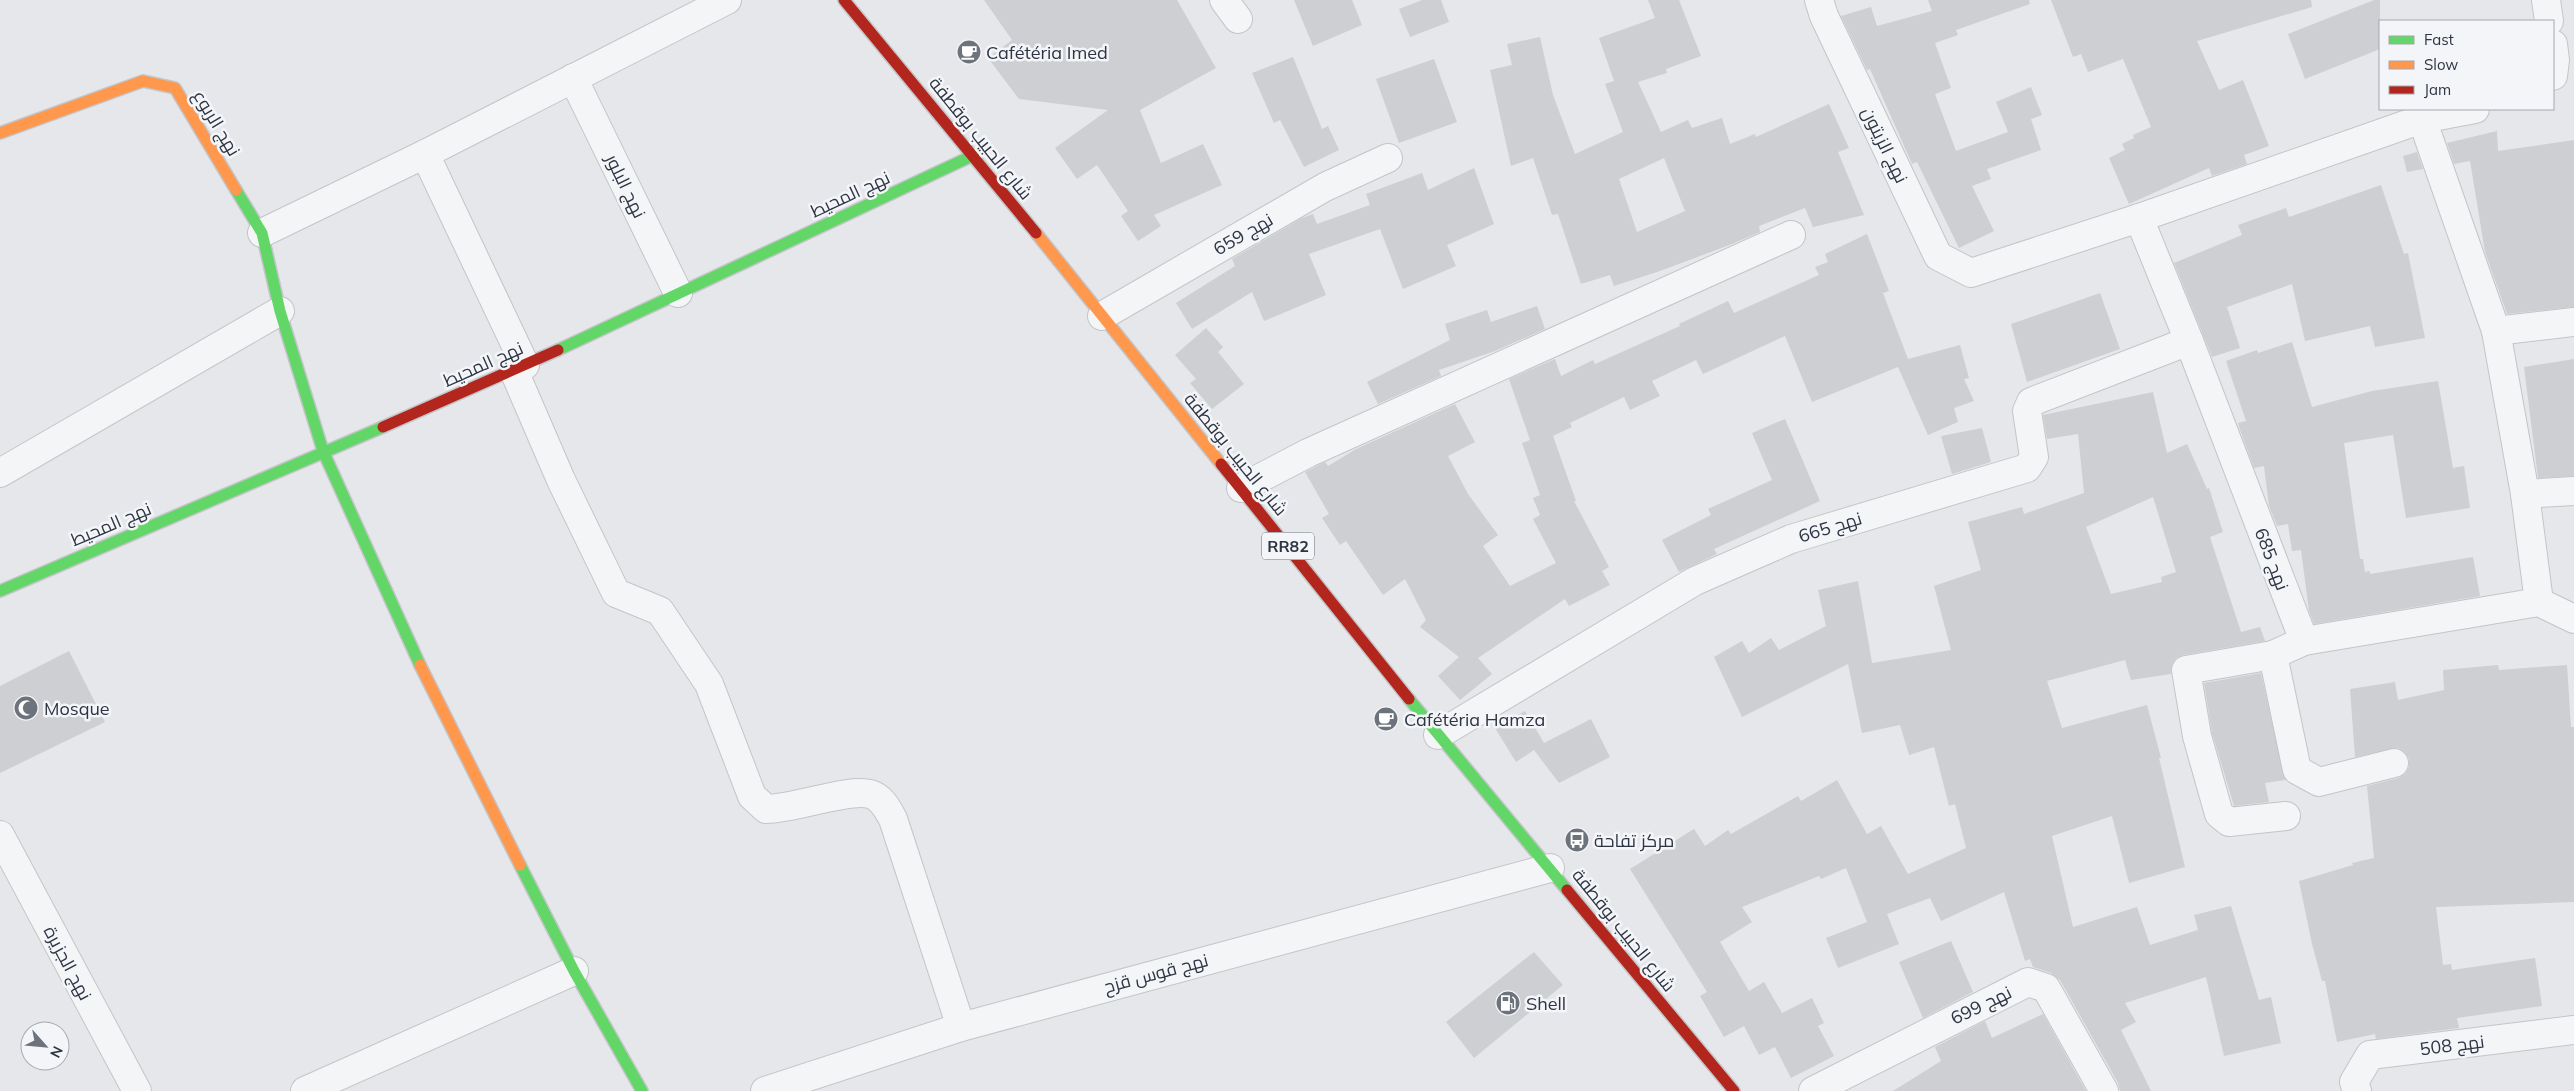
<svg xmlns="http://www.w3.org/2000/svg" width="2574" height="1091" font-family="Mulish,Cairo,sans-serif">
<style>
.building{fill:#cdcfd2;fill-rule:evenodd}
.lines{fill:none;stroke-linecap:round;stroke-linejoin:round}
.street-casing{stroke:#c3c5c8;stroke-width:30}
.fast-casing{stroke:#c3c5c8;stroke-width:14}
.slow-casing{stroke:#c3c5c8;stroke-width:14}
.jam-casing{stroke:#c3c5c8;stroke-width:14}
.street{stroke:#f4f5f6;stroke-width:28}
.fast{stroke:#63d668;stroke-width:11}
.slow{stroke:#ff974d;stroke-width:11}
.jam{stroke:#b3261e;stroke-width:11}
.labels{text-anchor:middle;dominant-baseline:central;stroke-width:5;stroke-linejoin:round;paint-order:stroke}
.shield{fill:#f4f5f8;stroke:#696e79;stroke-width:1}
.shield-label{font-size:16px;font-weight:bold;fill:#2d3442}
.poi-label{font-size:18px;fill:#2d3442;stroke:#f4f5f8;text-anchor:start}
.street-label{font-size:18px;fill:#2d3442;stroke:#f4f5f8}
</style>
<rect width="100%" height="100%" fill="#e5e7ea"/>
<g class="building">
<path d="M 984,0 L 1177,0 L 1216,68 L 1140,110 L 1161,163 L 1203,144 L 1222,185 L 1154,215 L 1161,226 L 1138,241 L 1121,216 L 1128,211 L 1097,165 L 1077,179 L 1055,148 L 1108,110 L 1019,99 L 988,58 L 1012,40 Z"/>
<path d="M 1294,0 L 1352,0 L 1362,25 L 1313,46 Z"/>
<path d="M 1422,0 L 1441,0 L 1449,22 L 1410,37 L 1399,9 Z"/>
<path d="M 1648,0 L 1679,0 L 1701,56 L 1666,69 L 1667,73 L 1638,82 L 1661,132 L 1688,120 L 1692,128 L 1722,118 L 1730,144 L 1755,134 L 1756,137 L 1829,104 L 1849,148 L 1838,152 L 1864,215 L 1813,227 L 1805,208 L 1759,226 L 1760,232 L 1732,244 L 1660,271 L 1614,286 L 1610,275 L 1581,284 L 1558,214 L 1552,215 L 1533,158 L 1511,166 L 1490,70 L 1512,65 L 1507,44 L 1540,37 L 1553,95 L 1575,154 L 1623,132 L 1605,84 L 1614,81 L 1599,38 L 1655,18 ZM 1664,158 L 1685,211 L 1637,232 L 1619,179 Z"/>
<path d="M 1928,0 L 2029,0 L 2030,4 L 1956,30 L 1958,35 L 1935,43 L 1951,88 L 1935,94 L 1956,151 L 2008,132 L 1996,102 L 2031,87 L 2042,115 L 2031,119 L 2041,150 L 1987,169 L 1991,179 L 1972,186 L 1994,231 L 1959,248 L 1917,162 L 1912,164 L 1870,69 L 1867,70 L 1841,16 L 1871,7 L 1877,26 L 1932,11 Z"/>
<path d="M 2051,0 L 2311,0 L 2312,7 L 2197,41 L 2219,90 L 2243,80 L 2269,146 L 2244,155 L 2247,164 L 2212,176 L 2209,168 L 2129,204 L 2109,158 L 2125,150 L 2122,144 L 2134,138 L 2133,135 L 2151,127 L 2123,59 L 2088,72 L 2081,54 L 2073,57 Z"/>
<path d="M 2374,0 L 2380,0 L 2380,49 L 2305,79 L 2288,34 Z"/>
<path d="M 1293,57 L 1322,129 L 1328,126 L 1339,150 L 1304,167 L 1280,120 L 1274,123 L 1252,73 Z"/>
<path d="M 1434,59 L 1457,122 L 1399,143 L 1376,79 Z"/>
<path d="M 2497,131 L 2498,151 L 2574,140 L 2574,307 L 2507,314 L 2485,252 L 2470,161 L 2454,164 L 2447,143 Z"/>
<path d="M 2417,152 L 2423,169 L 2407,172 L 2403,156 Z"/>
<path d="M 1474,168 L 1494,224 L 1447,245 L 1456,266 L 1403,289 L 1380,229 L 1309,254 L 1326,295 L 1264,321 L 1252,292 L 1192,329 L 1176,303 L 1235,266 L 1232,259 L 1302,218 L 1313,214 L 1317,224 L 1370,205 L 1366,194 L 1422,173 L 1428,190 Z"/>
<path d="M 2381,185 L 2404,254 L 2408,253 L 2425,338 L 2375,347 L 2370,326 L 2305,341 L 2292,284 L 2227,307 L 2240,348 L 2212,357 L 2174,263 L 2242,235 L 2238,225 L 2286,208 L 2289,217 Z"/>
<path d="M 1867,234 L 1889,291 L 1883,293 L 1908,359 L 1960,345 L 1969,378 L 1964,379 L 1974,401 L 1954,408 L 1958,422 L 1928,435 L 1898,367 L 1812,402 L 1785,336 L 1703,374 L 1696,360 L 1652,381 L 1660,396 L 1630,410 L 1624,397 L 1570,423 L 1572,427 L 1553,436 L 1576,501 L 1574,501 L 1609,567 L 1602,571 L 1610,585 L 1569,606 L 1565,599 L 1478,658 L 1492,674 L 1460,700 L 1438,676 L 1459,657 L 1420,627 L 1426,620 L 1405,579 L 1383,595 L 1346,541 L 1340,545 L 1322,518 L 1329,514 L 1305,472 L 1325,462 L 1328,466 L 1356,449 L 1455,404 L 1475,442 L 1448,456 L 1468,494 L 1498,535 L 1483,546 L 1510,586 L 1556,563 L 1533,519 L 1540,515 L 1533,498 L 1540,495 L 1522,443 L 1530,440 L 1509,379 L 1555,359 L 1561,376 L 1593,360 L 1595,364 L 1680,326 L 1679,324 L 1728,301 L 1734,313 L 1819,275 L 1815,267 L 1828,262 L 1825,254 Z"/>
<path d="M 2100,293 L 2120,349 L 2027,382 L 2011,324 Z"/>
<path d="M 1537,306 L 1545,329 L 1495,351 L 1439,370 L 1441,376 L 1378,404 L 1367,382 L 1450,340 L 1445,324 L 1487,310 L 1491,322 Z"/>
<path d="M 1206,328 L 1223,347 L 1218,352 L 1244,384 L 1212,409 L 1190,383 L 1196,379 L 1175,355 Z"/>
<path d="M 2292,342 L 2312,407 L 2372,391 L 2438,381 L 2453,468 L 2464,466 L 2470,508 L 2406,518 L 2393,435 L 2344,443 L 2360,559 L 2363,559 L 2365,572 L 2370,571 L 2370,574 L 2473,557 L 2480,596 L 2314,624 L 2309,611 L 2301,550 L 2292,551 L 2288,524 L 2277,526 L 2269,506 L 2264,466 L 2254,468 L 2240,430 L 2238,423 L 2246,421 L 2226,361 L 2257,350 L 2258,353 Z"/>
<path d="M 2574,359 L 2574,476 L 2538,478 L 2524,367 Z"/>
<path d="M 2153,392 L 2167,453 L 2187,444 L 2207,489 L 2209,488 L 2223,532 L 2210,537 L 2241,632 L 2260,627 L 2265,641 L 2183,655 L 2176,658 L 2172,664 L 2171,674 L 2131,680 L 2125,660 L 2047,681 L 2062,728 L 2147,705 L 2161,758 L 2159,758 L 2185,867 L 2129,883 L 2112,816 L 2052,836 L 2073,927 L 2137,907 L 2150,945 L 2198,930 L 2194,915 L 2231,906 L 2259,1000 L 2271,997 L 2281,1043 L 2224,1056 L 2206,977 L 2125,1003 L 2136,1022 L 2121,1030 L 2151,1091 L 2120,1091 L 2118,1083 L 2060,980 L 2051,973 L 2033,967 L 2030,959 L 2025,961 L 2004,892 L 1941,921 L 1930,898 L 1887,914 L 1899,944 L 1838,968 L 1826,938 L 1867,922 L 1846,868 L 1821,879 L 1819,876 L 1742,907 L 1752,922 L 1720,942 L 1749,991 L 1764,982 L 1782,1013 L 1812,998 L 1824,1023 L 1818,1026 L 1834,1056 L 1791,1078 L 1775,1047 L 1759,1055 L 1744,1026 L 1724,1037 L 1700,996 L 1707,992 L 1630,869 L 1694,829 L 1705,846 L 1728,830 L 1731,834 L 1798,796 L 1801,801 L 1837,780 L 1867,834 L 1881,826 L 1908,874 L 1966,848 L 1955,804 L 1949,806 L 1934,747 L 1909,755 L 1900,725 L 1862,733 L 1848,664 L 1742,717 L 1714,657 L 1742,641 L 1749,653 L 1771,638 L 1779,650 L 1826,626 L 1818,590 L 1858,581 L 1872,663 L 1951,650 L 1934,586 L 1981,570 L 1968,522 L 2022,507 L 2024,514 L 2084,493 L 2078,434 L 2047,439 L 2043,415 ZM 2153,497 L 2176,572 L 2161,577 L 2162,582 L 2111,594 L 2086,527 Z"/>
<path d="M 1785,419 L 1820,501 L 1714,549 L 1717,554 L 1679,572 L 1662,540 L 1711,515 L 1708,509 L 1772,480 L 1752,433 Z"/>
<path d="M 1982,428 L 1991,462 L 1952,474 L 1941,436 Z"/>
<path d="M 69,651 L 105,722 L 0,773 L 0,686 Z"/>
<path d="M 2498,665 L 2499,670 L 2567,665 L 2571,727 L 2574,727 L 2574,902 L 2436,907 L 2443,965 L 2451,964 L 2452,970 L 2535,958 L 2542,1006 L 2457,1018 L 2459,1028 L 2376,1039 L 2375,1034 L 2337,1042 L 2325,981 L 2322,981 L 2312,944 L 2299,881 L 2353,865 L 2352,863 L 2374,858 L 2367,786 L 2398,778 L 2405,774 L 2409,767 L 2409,759 L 2405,752 L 2398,748 L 2355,757 L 2350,689 L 2395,682 L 2398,700 L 2444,690 L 2443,670 Z"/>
<path d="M 2261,673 L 2285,780 L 2265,783 L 2269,802 L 2234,806 L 2212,733 L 2204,683 Z"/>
<path d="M 1525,711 L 1544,743 L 1591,719 L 1610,757 L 1559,783 L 1534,750 L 1516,762 L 1495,728 Z"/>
<path d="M 1951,941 L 1973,992 L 1923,1018 L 1899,962 Z"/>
<path d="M 1534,952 L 1563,985 L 1474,1058 L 1446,1022 Z"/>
<path d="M 2043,1014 L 2086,1091 L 1893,1091 L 1941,1061 L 1935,1047 L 1985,1021 L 1992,1038 Z"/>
</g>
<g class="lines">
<defs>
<g id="street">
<path d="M 1224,0 L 1238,19"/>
<path d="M 1819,0 L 1824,16 L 1938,256 L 1971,273 L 2139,218 L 2422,119 L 2475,109"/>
<path d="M 2546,0 L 2549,21"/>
<path d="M 2553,44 L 2555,60 L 2553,76"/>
<path d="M 573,78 L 678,293"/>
<path d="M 2422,119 L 2496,331 L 2525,494 L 2539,602"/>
<path d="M 425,154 L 525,365"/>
<path d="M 2139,218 L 2189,341 L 2304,641 L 2539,602 L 2574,619"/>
<path d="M 262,233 L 425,154 L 727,0"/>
<path d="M 1102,316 L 1325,187 L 1388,158"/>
<path d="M 2496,331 L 2574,322"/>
<path d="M 514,371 L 561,480 L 616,593 L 660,611 L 709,684 L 752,796 L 766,809 C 795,809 848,788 870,794 C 882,797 888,810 893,819 L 961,1027"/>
<path d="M 0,473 L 280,311"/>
<path d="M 1241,488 L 1308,453 L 1791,235"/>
<path d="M 2525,494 L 2574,491"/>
<path d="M 2273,655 L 2297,770 L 2319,782 L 2394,763"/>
<path d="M 1438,735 L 1695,581 L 1791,539 L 2027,468 L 2034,457 L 2027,411 L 2031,402 L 2189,341"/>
<path d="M 2286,816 L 2229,822 L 2219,814 L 2197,736 L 2186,670 L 2273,655 L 2304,641"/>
<path d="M 0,835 L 137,1091"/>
<path d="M 305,1091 L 574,971"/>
<path d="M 765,1091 L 961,1027 L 1550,868"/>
<path d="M 1813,1091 L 2028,982 L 2046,988 L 2104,1091"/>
<path d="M 2357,1091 L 2354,1082 L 2370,1055 L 2574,1030"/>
</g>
<g id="fast">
<path d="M 236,190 L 262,233 L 280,311 L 323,451 L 420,665"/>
<path d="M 558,350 L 974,155"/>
<path d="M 0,591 L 383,427"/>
<path d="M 1409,699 L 1567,890"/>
<path d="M 520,865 L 574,971 L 642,1091"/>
</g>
<g id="slow">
<path d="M 0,133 L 143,81 L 175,88 L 236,190"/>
<path d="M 1036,233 L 1221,464"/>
<path d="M 420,665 L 520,865"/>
</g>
<g id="jam">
<path d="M 844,0 L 1036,233"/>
<path d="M 383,427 L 558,350"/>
<path d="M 1221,464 L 1409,699"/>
<path d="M 1567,890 L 1734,1091"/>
</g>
</defs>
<use href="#street" class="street-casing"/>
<use href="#fast" class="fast-casing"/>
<use href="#slow" class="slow-casing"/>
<use href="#jam" class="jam-casing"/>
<use href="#street" class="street"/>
<use href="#fast" class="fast"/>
<use href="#slow" class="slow"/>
<use href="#jam" class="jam"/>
</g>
<defs>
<symbol id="cafe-disc" viewBox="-11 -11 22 22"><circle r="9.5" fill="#6d737d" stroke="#f4f5f8"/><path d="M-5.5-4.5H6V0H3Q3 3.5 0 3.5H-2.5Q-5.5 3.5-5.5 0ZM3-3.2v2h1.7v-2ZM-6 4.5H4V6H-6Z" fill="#fff"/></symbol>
<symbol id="mosque-disc" viewBox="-11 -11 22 22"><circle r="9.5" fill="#6d737d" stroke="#f4f5f8"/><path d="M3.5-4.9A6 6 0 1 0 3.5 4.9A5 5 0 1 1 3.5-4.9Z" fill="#fff"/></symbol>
<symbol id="bus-disc" viewBox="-11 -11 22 22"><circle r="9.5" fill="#6d737d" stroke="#f4f5f8"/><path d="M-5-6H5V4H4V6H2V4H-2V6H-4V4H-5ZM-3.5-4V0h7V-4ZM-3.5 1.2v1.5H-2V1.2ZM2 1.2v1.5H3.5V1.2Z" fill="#fff"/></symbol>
<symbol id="fuel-disc" viewBox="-11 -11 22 22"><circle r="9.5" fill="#6d737d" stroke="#f4f5f8"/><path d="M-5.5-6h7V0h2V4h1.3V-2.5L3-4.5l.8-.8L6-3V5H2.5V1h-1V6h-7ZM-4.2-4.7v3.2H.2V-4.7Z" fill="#fff"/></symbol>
</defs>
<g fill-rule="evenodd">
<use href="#cafe-disc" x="955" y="38" width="28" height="28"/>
<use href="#mosque-disc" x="12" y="694" width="28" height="28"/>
<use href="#cafe-disc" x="1372" y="705" width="28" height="28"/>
<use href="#bus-disc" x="1563" y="826" width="28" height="28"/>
<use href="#fuel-disc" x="1494" y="989" width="28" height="28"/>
</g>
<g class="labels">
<rect class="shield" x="1262" y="532.5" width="52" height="27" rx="4"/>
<g class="shield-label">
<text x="1288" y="546">RR82</text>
</g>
<g class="poi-label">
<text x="986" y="52">Cafétéria Imed</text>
<text x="44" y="708">Mosque</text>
<text x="1404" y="719">Cafétéria Hamza</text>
<text x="1594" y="840">مركز تفاحة</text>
<text x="1526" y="1003">Shell</text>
</g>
<g class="street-label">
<text transform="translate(217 123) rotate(59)">نهج الربوع</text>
<text transform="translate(981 138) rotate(51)">شارع الحبيب بوقطفة</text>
<text transform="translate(1885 145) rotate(64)">نهج الزيتون</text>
<text transform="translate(626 186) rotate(64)">نهج البلور</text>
<text transform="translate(850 194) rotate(-25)">نهج المحيط</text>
<text transform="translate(1243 234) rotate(-30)">نهج 659</text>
<text transform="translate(483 364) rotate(-24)">نهج المحيط</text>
<text transform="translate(1236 454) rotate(51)">شارع الحبيب بوقطفة</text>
<text transform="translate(111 524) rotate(-23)">نهج المحيط</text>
<text transform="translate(1830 527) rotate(-17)">نهج 665</text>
<text transform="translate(2272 559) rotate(69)">نهج 685</text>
<text transform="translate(1624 930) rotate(51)">شارع الحبيب بوقطفة</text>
<text transform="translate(68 963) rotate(62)">نهج الجزيرة</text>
<text transform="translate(1156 973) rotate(-15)">نهج قوس قزح</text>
<text transform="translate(1981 1005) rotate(-26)">نهج 699</text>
<text transform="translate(2452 1045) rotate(-7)">نهج 508</text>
</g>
</g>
<rect x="2379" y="20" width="175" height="90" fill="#f4f5f8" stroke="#a4a8af"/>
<rect x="2389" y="36" width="25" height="8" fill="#63d668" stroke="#a4a8af"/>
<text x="2424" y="45" font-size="15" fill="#2d3442">Fast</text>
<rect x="2389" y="61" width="25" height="8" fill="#ff974d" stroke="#a4a8af"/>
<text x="2424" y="70" font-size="15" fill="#2d3442">Slow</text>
<rect x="2389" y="86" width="25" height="8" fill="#b3261e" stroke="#a4a8af"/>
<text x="2424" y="95" font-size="15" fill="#2d3442">Jam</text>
<g transform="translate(45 1046) rotate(117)"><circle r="24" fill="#f4f5f8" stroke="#a4a8af"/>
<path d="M0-4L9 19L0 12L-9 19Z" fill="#6d737d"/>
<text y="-8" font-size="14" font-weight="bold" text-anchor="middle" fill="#2d3442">N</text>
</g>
</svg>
